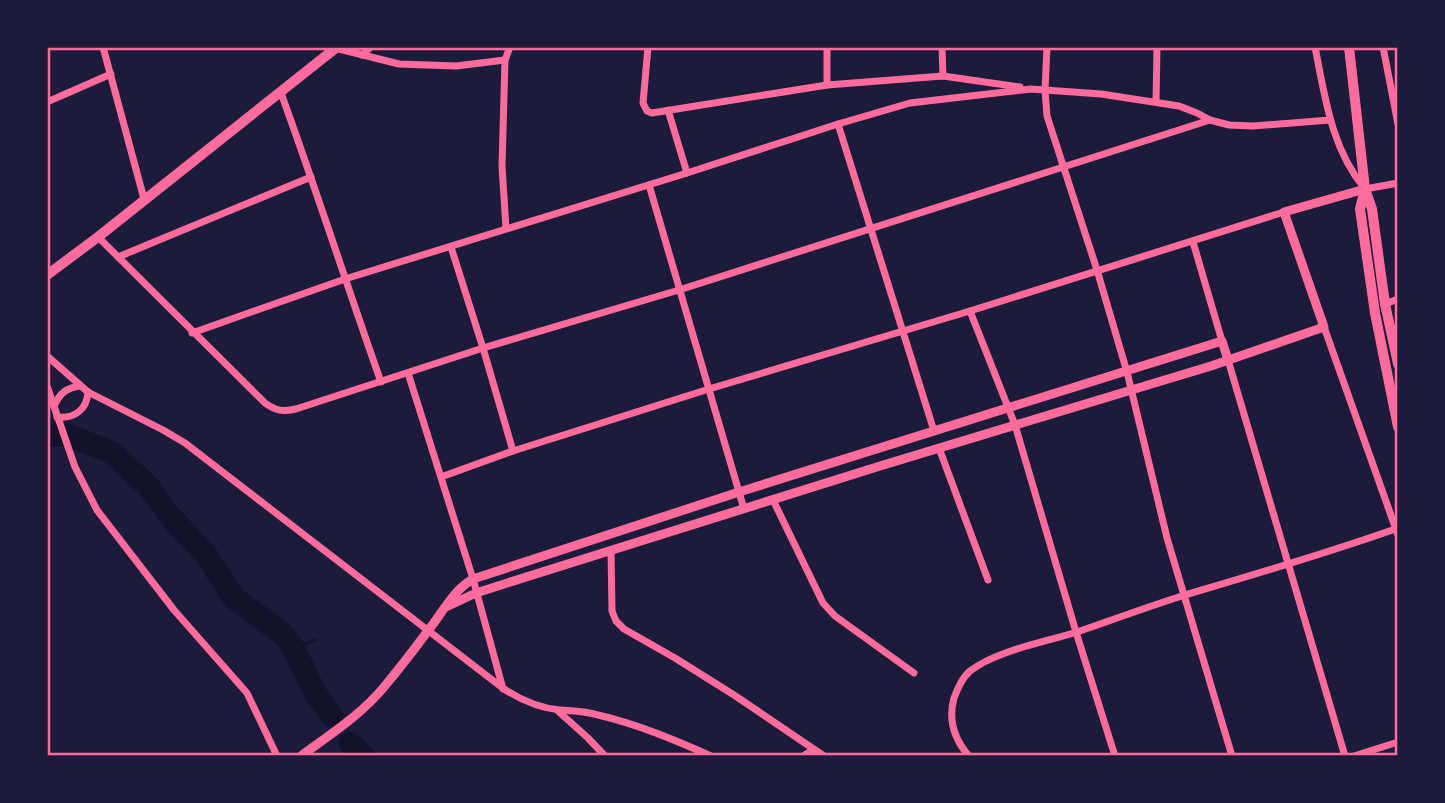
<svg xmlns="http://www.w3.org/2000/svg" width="1445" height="803" font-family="Mulish,sans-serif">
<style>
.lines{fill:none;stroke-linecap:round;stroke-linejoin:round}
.stream{stroke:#12122b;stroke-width:3.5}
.river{stroke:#12122b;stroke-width:23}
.minor{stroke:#ff6b9d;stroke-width:7}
.tertiary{stroke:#ff6b9d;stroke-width:9}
.secondary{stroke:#ff6b9d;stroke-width:10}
.primary{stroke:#ff6b9d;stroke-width:10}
.neatline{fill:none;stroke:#ff6b9d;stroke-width:2.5}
</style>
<rect width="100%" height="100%" fill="#1b1b3a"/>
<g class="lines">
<path class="stream" d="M 294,649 L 315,640"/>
<g class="river">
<path d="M 47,435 L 67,435 L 111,452 L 148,486 L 169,515 L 206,555 L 234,598 L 283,634 L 294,649 L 315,693 L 332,716"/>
<path d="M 350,743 L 363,756"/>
</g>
<g class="minor">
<path d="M 103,47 L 144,199"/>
<path d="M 648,47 L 643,103 L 647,111 L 652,113 L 827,85 L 943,76 L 1020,87"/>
<path d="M 942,47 L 943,76"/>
<path d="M 1047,47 L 1045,90 L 1047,116 L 1097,270 L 1127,372 L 1167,538 L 1232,756"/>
<path d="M 1315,47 C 1325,97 1331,148 1365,189 L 1398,183"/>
<path d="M 1383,47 L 1398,124"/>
<path d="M 335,48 L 399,64 L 456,66 L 505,60"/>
<path d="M 362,55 L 371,47"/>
<path d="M 827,85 L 827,47"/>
<path d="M 281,93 C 316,189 347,286 381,382"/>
<path d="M 47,102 L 111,74"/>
<path d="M 1156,102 L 1157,47"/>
<path d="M 668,110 L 687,173"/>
<path d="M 838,124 L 934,431"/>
<path d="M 649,185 L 744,509"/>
<path d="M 506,229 L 502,166 L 505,60 L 510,47"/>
<path d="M 98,237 L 265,403 C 276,411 283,412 296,409 L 483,348 L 679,290 L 1210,120"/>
<path d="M 1193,242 L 1222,341"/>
<path d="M 451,247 L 483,348 L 513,451"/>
<path d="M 118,257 L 311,177"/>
<path d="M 1385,304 L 1398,299"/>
<path d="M 970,311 L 1015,425 L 1076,632 L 1115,756"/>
<path d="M 1324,327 L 1398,535"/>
<path d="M 192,333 L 345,279 L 687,173 L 838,124 L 910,103 L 1031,89 L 1101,94 L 1179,106 L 1197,113 L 1210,120 L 1229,125 L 1253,126 L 1330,120"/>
<path d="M 47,356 L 88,392 L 163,430 L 185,443 L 504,689 C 521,700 539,708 560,710 C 573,711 585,711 598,715 C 637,724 675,740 711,756"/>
<path d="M 1228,360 L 1345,756"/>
<path d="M 408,373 L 473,579 L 503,689"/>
<path d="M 47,386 L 75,467 L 97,510 L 174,610 L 247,693 L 277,756"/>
<path d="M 54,406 C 60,393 66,388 80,386"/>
<path d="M 57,417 C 75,419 87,409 88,392"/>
<path d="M 939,448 L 988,580"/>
<path d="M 441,477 L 513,451 L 709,389 L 970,311 L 1284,212"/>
<path d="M 773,500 L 823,603 L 835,616 L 914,673"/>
<path d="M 611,550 L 612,611 L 616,621 L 624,629 L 675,658 L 734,695 L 824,756"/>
<path d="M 558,711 L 588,738 L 605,756"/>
<path d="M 803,756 L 813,750"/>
<path d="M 969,756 C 954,739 948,720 954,698 C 958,688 962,678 970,671 C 997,650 1047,642 1080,631 C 1115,619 1150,606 1185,595 C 1256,574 1328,553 1398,528"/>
<path d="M 1354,756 L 1398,742"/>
</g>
<g class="tertiary">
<path d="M 446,607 L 476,593 L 523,578 L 880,466 L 1211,366 L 1324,327 L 1284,212 L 1365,189"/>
<path d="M 301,756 C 329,735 361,715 384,687 C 399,669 413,651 427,632 C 442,614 452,591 473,579 L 739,492 L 1222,341 L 1228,360"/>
</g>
<g class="secondary">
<path d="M 1349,47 L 1365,189 L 1372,209 L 1385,304 L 1398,364"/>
<path d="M 1365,189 L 1360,209 L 1375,313 L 1398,427"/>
</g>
<path class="primary" d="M 47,275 L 98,237 L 337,47"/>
</g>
<rect width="1445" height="803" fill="none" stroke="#1b1b3a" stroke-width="98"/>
<rect x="49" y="49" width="1347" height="705" class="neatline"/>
</svg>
